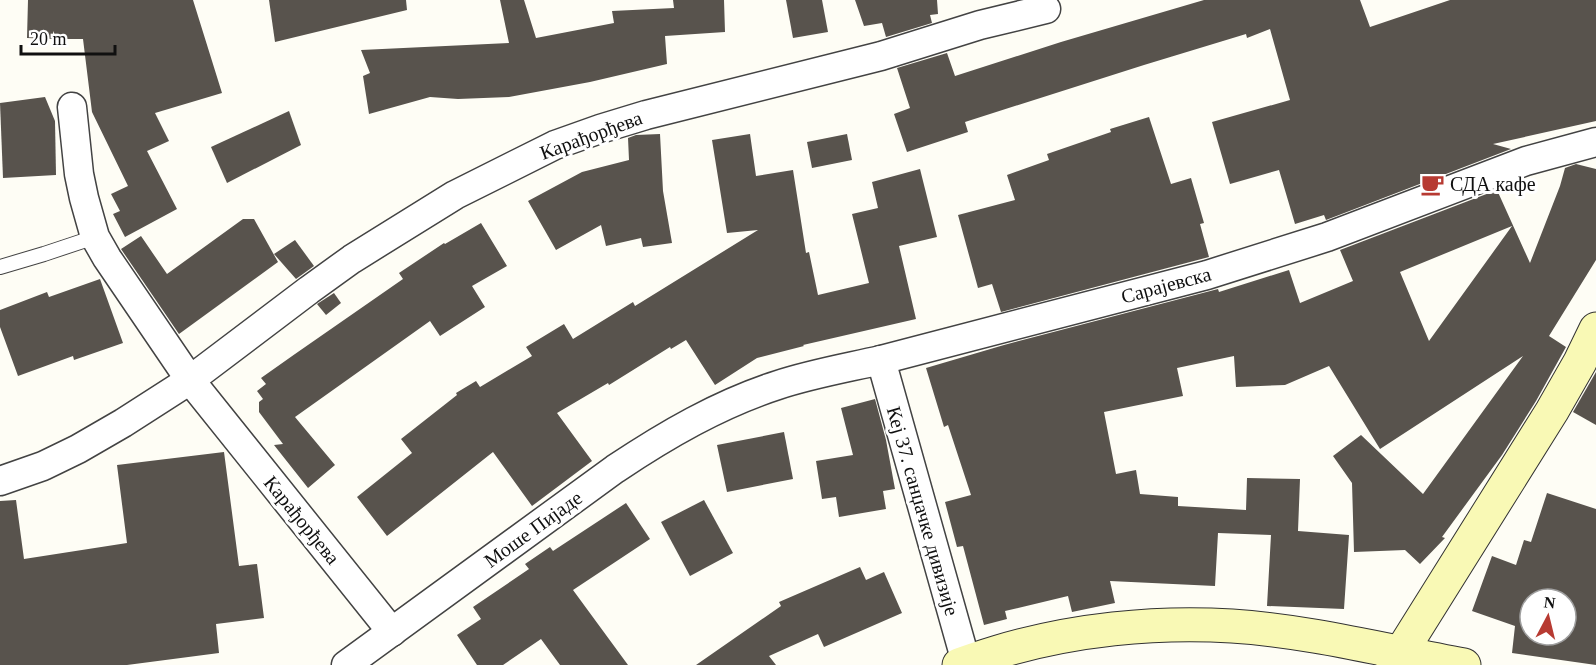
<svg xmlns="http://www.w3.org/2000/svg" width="1596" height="665" font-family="Georgia,serif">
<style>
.building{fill:#58534d;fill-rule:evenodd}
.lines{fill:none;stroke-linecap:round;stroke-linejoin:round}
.lane-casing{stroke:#434343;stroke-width:16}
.street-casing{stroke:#434343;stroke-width:31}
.secondary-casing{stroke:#323232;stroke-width:35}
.lane{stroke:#fff;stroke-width:14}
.street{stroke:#fff;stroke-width:28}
.secondary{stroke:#f9f9b5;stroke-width:33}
.labels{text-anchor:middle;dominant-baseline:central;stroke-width:6;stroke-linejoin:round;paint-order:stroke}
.street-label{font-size:20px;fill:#101010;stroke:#fff}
.poi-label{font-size:20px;fill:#101010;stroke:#fff;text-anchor:start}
</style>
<rect width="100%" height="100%" fill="#fefdf5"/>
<g class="building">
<path d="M 28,0 L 193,0 L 222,93 L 155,113 L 169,141 L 147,151 L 177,209 L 125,237 L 113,214 L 120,211 L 111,194 L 128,186 L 92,112 L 83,39 L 57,39 L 53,31 L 53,39 L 27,38 Z"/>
<path d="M 269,0 L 406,0 L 407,10 L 275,42 Z"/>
<path d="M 500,0 L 524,0 L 536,38 L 614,23 L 612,11 L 674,8 L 673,0 L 724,0 L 725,32 L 665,36 L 667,64 L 590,82 L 509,97 L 458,99 L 430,97 L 369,114 L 363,76 L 370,73 L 361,50 L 509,43 Z"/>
<path d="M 786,0 L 822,0 L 828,32 L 793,38 Z"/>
<path d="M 855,0 L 937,0 L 938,14 L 930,15 L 932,23 L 886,37 L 882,23 L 864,26 Z"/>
<path d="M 1204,0 L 1360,0 L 1370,27 L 1450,0 L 1596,0 L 1596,121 L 1493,144 L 1511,149 L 1326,220 L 1324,215 L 1295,224 L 1279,170 L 1230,184 L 1212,122 L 1290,100 L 1270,29 L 1247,38 L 1246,34 L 1144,65 L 965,122 L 968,132 L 907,152 L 894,114 L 910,108 L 897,68 L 947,53 L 955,76 L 1061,42 Z"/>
<path d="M 45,97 L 55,121 L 56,175 L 3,178 L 0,103 Z"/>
<path d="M 289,111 L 301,145 L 227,183 L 211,147 Z"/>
<path d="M 1149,117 L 1171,184 L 1191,178 L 1204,223 L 1200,224 L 1209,257 L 1001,312 L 992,284 L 978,288 L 958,215 L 1015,200 L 1007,175 L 1049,160 L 1047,154 L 1111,132 L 1110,129 Z"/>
<path d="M 660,134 L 663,191 L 672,243 L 643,247 L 641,238 L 606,246 L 601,225 L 556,250 L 528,201 L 582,172 L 629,160 L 628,138 L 636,135 Z"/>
<path d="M 750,134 L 756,176 L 793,170 L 806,253 L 809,252 L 818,295 L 869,283 L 852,214 L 878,208 L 872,182 L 920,169 L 937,237 L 899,246 L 916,319 L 803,345 L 804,346 L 757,358 L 715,385 L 686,340 L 671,349 L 670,347 L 609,385 L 608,383 L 557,413 L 592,461 L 532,506 L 493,452 L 387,536 L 357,497 L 412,453 L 401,439 L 457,395 L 456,393 L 476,381 L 480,387 L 532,356 L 526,347 L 564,324 L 573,339 L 633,302 L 635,306 L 758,230 L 727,233 L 712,140 Z"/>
<path d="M 847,134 L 852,160 L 812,168 L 807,142 Z"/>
<path d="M 1576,164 L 1596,169 L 1596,260 L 1549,336 L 1566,347 L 1536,401 L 1502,455 L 1442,537 L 1445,538 L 1420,564 L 1405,550 L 1354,552 L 1352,483 L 1333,456 L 1361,435 L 1423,494 L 1523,356 L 1380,449 L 1329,366 L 1285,385 L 1236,387 L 1234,356 L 1177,368 L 1183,396 L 1104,412 L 1116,474 L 1136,470 L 1140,494 L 1178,497 L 1178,506 L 1246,510 L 1247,478 L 1300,479 L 1298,531 L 1349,535 L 1344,609 L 1267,606 L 1271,535 L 1218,533 L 1215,586 L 1110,581 L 1115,603 L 1072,612 L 1068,596 L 1005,611 L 1007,619 L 984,625 L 963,546 L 957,547 L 945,502 L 971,495 L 948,425 L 944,427 L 926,368 L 1004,345 L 1218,289 L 1219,292 L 1289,270 L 1300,303 L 1353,281 L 1340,250 L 1497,190 L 1530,263 L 1560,186 L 1565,168 ZM 1512,226 L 1429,341 L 1400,272 Z"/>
<path d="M 243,219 L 254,219 L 278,262 L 179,334 L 121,249 L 141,236 L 167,274 Z"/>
<path d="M 481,223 L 507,266 L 472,286 L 485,307 L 440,336 L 430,321 L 295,417 L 335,465 L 308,488 L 274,445 L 283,444 L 259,412 L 259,402 L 263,399 L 257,391 L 266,384 L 261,378 L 295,354 L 403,279 L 399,273 L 444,243 L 445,244 Z"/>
<path d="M 295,240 L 314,266 L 296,279 L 274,254 Z"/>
<path d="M 100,279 L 123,343 L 74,360 L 73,356 L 18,376 L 0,327 L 0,310 L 47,292 L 49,297 Z"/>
<path d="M 334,293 L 341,303 L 326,315 L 317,304 Z"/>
<path d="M 1596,372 L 1596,425 L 1573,412 Z"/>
<path d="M 875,399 L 886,440 L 895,489 L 883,491 L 886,509 L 839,517 L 836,497 L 822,499 L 816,461 L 853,455 L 841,408 Z"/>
<path d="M 784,432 L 793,479 L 727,492 L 717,445 Z"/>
<path d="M 224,452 L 239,566 L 257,564 L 264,618 L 216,624 L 219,653 L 127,665 L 0,665 L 0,501 L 16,500 L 24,559 L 127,543 L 117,465 Z"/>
<path d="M 1547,493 L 1596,509 L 1596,665 L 1512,653 L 1515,626 L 1472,611 L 1492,556 L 1516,565 L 1524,540 L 1531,542 ZM 1530,599 L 1566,599 L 1566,635 L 1530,635 Z"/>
<path d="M 704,500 L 733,553 L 690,576 L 661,522 Z"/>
<path d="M 626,503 L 650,539 L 573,590 L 628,665 L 560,665 L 541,639 L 503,665 L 477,665 L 457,635 L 481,619 L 473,607 L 529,569 L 525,564 L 550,547 L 553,551 Z"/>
<path d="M 860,567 L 866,580 L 884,572 L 902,613 L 824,647 L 818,634 L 769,656 L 776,665 L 696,665 L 781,606 L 779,602 Z"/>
</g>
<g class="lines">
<defs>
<path id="lane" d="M 0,267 L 44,254 L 95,237"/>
<g id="street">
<path d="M 72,107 L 79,174 L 84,198 L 95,237 L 107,258 L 190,380 L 392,632"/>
<path d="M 881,360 L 966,662"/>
<path d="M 0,481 L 43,466 L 78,449 L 123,423 L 190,380 L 309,290 L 352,259 L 455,195 L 555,145 L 600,129 L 646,115 L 881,56 L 980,25 L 1046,9"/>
<path d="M 346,665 L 615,469 C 666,435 719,404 778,385 C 811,374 846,368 881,360 L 1207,275 L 1327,237 L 1526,161 L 1596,142"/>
</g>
<g id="secondary">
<path d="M 959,665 C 972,660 985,656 998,652 C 1071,630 1155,621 1232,626 C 1310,631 1387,651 1464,665"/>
<path d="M 1393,665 L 1552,411 L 1580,362 L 1596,329"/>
</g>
</defs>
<use href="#lane" class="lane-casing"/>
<use href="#street" class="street-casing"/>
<use href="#secondary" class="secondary-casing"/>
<use href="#lane" class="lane"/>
<use href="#street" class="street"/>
<use href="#secondary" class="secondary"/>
</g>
<defs>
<symbol id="cafe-bare" viewBox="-9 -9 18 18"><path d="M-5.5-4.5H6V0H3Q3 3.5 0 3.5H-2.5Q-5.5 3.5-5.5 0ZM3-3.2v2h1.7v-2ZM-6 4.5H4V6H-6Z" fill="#b73a32" stroke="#fff" stroke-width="2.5" paint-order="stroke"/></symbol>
</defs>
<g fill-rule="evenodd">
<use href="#cafe-bare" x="1416" y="168" width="33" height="33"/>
</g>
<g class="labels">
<g class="street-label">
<text transform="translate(591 135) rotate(-20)">Карађорђева</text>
<text transform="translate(1166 285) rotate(-15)">Сарајевска</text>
<text transform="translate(923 511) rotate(74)">Кеј 37. санџачке дивизије</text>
<text transform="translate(302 520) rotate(51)">Карађорђева</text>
<text transform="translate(533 529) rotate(-36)">Моше Пијаде</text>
</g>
<g class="poi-label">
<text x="1450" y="184">СДА кафе</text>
</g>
</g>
<g transform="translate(1548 617) rotate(7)"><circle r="28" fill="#ffffff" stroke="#9f9f9f" stroke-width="1.5"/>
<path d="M0-4.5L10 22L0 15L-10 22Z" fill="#b73a32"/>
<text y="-9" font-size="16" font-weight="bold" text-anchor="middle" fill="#101010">N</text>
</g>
<path d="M21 45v9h94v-9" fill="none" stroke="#101010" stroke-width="3"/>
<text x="30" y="45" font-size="18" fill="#101010" stroke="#ffffff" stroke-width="4.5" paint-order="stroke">20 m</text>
</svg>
